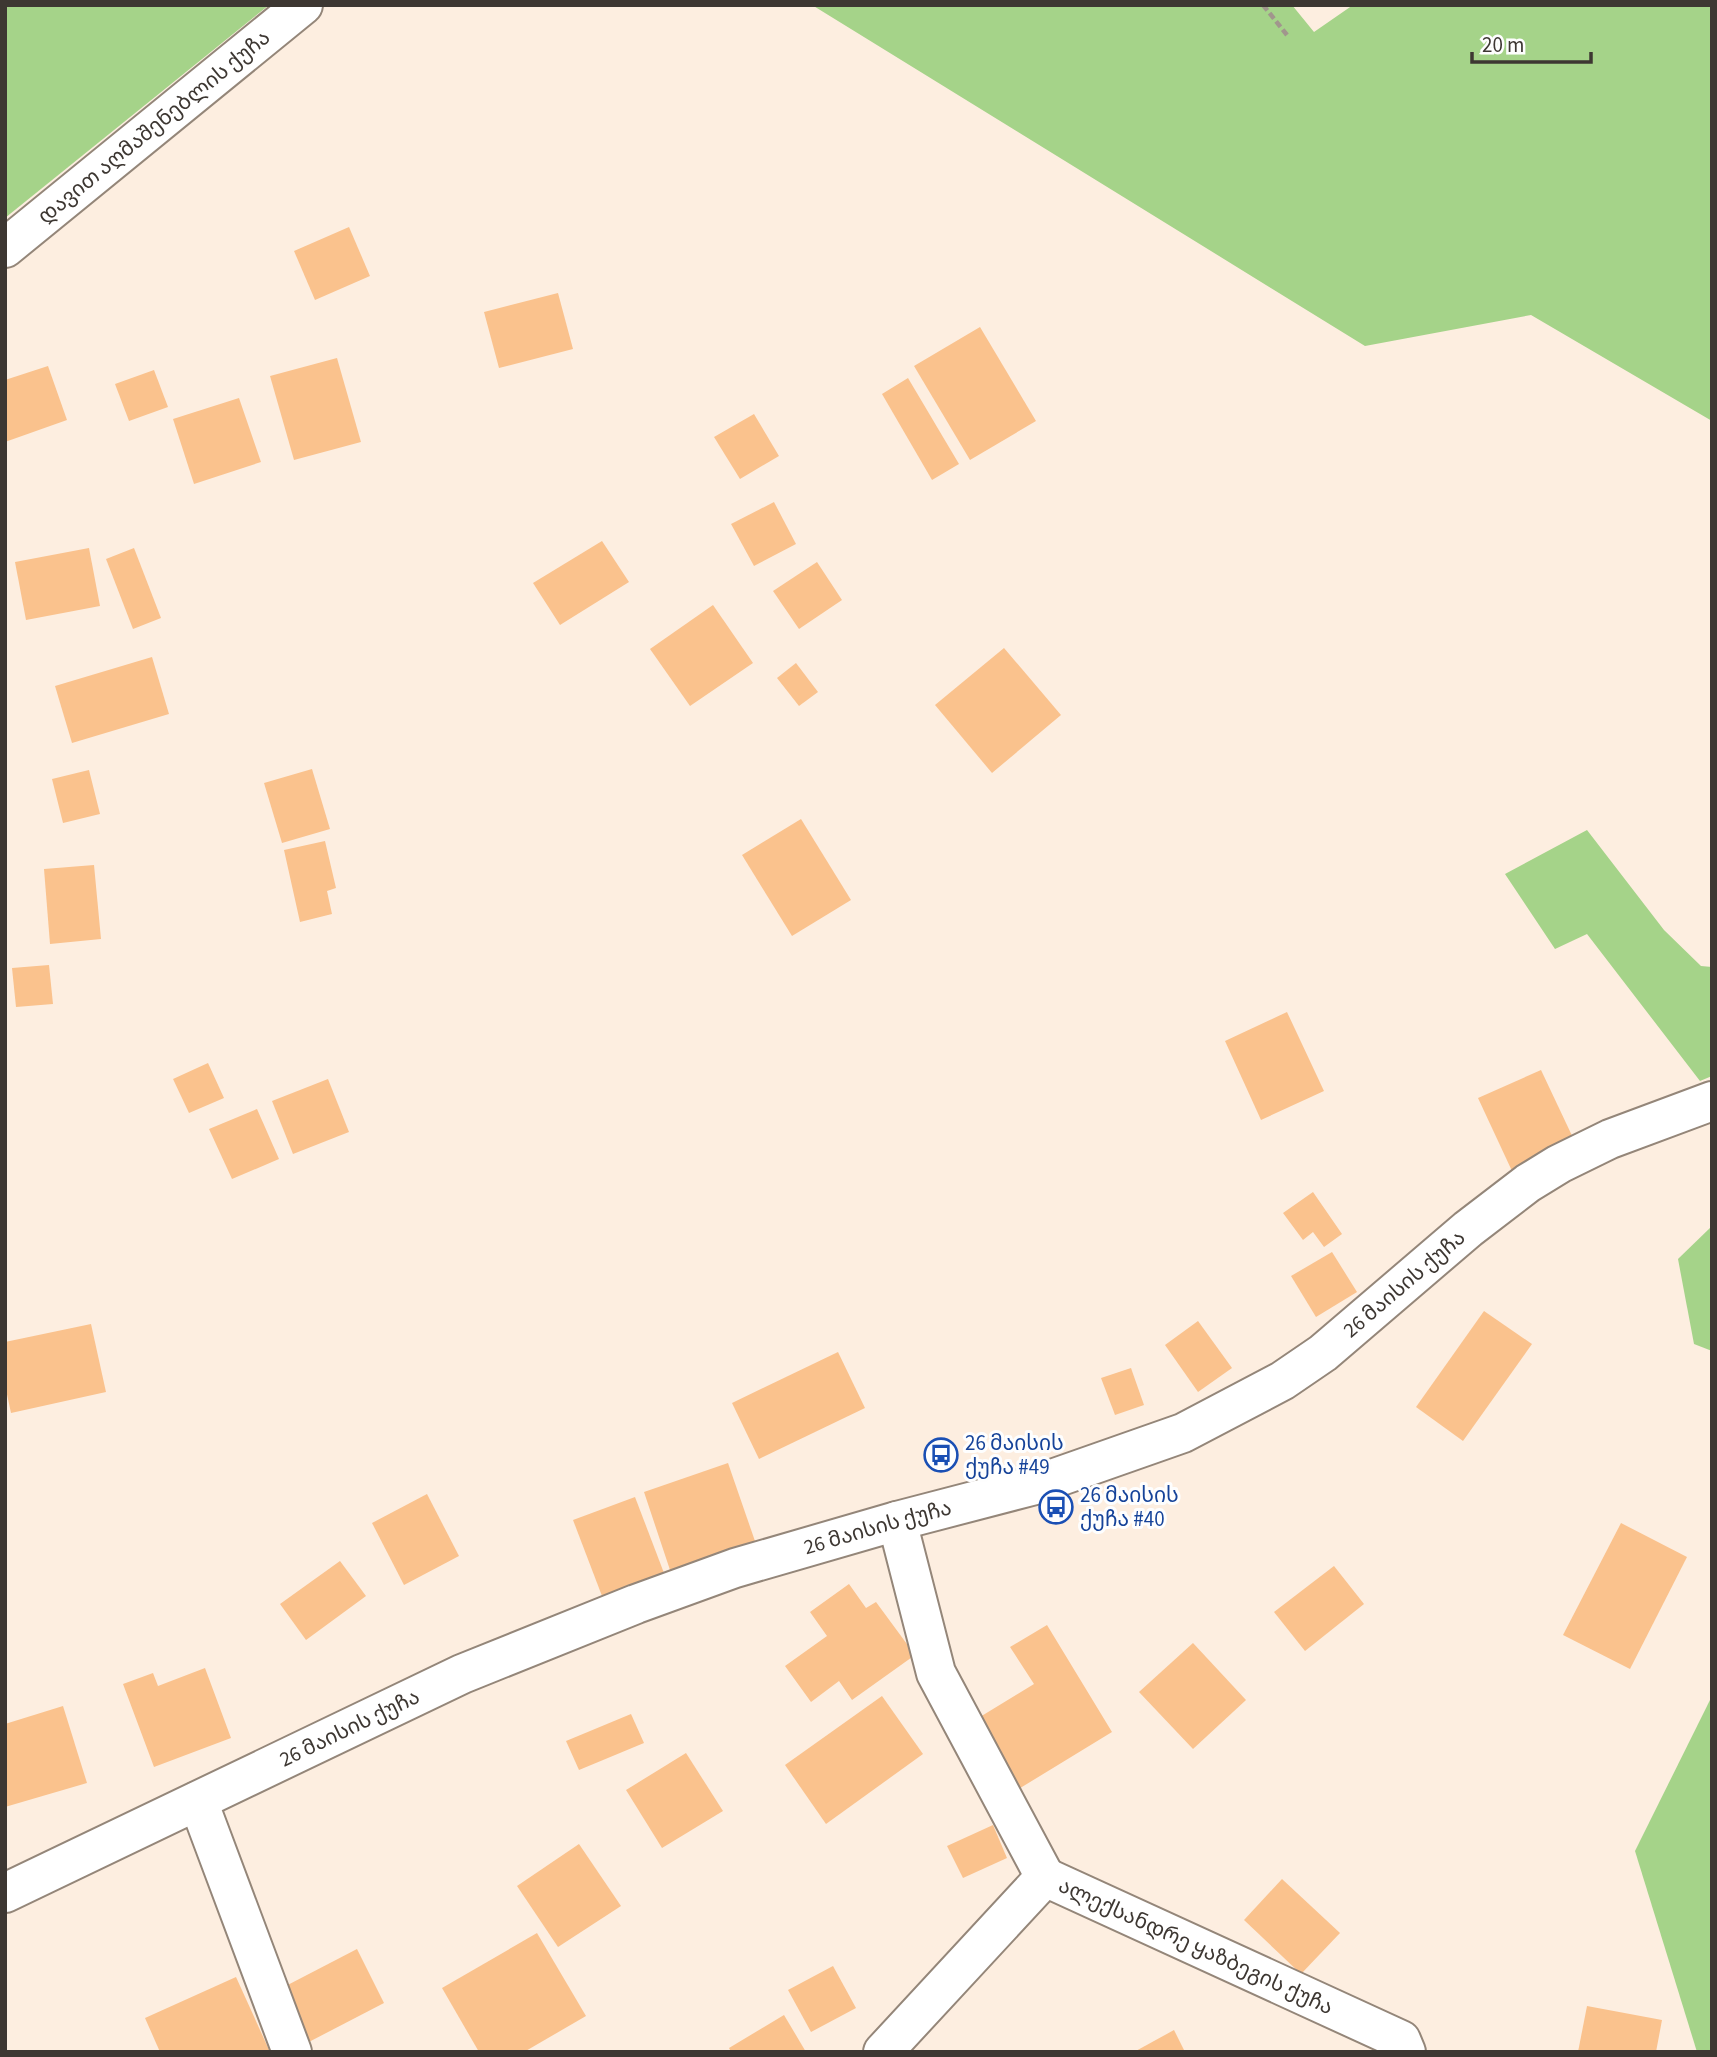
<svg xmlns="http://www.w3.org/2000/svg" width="1717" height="2057" font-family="'Source Sans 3','Noto Sans Georgian',sans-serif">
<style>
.green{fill:#a5d389}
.building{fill:#fac28d}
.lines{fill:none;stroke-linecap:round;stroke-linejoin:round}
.minor-casing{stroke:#948679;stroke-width:42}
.path{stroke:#a1968d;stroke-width:4.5;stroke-dasharray:7 3.5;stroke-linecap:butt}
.minor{stroke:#fff;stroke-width:38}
.labels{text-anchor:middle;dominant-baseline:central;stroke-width:6;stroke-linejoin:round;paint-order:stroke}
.street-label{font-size:21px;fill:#3d3732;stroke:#fefefe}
.transit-label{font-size:21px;fill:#164399;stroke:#fefefe;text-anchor:start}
</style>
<rect width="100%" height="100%" fill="#fdeee0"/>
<g class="green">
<path d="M 5,5 L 269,5 L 5,218 Z"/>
<path d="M 812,5 L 1292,5 L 1314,32 L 1353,5 L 1712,5 L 1712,421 L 1531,315 L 1365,346 Z"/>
<path d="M 1587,830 L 1664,930 L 1701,966 L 1712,967 L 1712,1076 L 1700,1081 L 1587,934 L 1555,949 L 1505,874 Z"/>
<path d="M 1712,1226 L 1712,1351 L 1694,1344 L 1678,1259 Z"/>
<path d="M 1712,1696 L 1712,2052 L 1697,2052 L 1635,1851 Z"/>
</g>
<g class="building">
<path d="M 349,227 L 370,276 L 315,300 L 294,251 Z"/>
<path d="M 558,293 L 573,349 L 499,368 L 484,312 Z"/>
<path d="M 980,327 L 1036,421 L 970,460 L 914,366 Z"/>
<path d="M 337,358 L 361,442 L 294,460 L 270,376 Z"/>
<path d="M 48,366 L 67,420 L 5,442 L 5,380 Z"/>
<path d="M 154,370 L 168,407 L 129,421 L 115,384 Z"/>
<path d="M 908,378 L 959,464 L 932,480 L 882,394 Z"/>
<path d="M 239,398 L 261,462 L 194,484 L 173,419 Z"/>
<path d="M 754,414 L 779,456 L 740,479 L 714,437 Z"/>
<path d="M 774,502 L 796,544 L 754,566 L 731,524 Z"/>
<path d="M 602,541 L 629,582 L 560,625 L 533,583 Z"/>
<path d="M 89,548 L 100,606 L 26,620 L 15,562 Z"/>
<path d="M 134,548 L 161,618 L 133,629 L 106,559 Z"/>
<path d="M 817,562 L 842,600 L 799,629 L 773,591 Z"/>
<path d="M 713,605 L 753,663 L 690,706 L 650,649 Z"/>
<path d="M 1004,648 L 1061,715 L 992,773 L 935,705 Z"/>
<path d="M 152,657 L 169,714 L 72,743 L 55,686 Z"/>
<path d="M 796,663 L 818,692 L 799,706 L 777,678 Z"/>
<path d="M 312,769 L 330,829 L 282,843 L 264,783 Z"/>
<path d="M 89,770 L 100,814 L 63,823 L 52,779 Z"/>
<path d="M 801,819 L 851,900 L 792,936 L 742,855 Z"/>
<path d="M 325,841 L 336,888 L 327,891 L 332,914 L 300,922 L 284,850 Z"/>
<path d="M 94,865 L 101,939 L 50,944 L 44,869 Z"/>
<path d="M 49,965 L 53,1004 L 16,1007 L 12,968 Z"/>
<path d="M 1287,1012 L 1324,1091 L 1261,1120 L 1225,1041 Z"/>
<path d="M 208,1063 L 224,1098 L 189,1113 L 173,1079 Z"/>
<path d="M 1541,1070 L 1575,1142 L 1512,1171 L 1478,1098 Z"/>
<path d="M 328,1079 L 349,1132 L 293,1154 L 272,1101 Z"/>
<path d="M 257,1109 L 279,1159 L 232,1179 L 209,1129 Z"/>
<path d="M 1313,1192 L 1342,1234 L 1324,1247 L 1313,1232 L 1303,1240 L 1283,1213 Z"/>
<path d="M 1332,1252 L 1357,1292 L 1316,1317 L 1291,1276 Z"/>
<path d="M 1484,1311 L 1532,1344 L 1463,1441 L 1416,1407 Z"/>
<path d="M 1198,1321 L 1232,1368 L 1198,1392 L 1165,1345 Z"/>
<path d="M 91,1324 L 106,1392 L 11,1413 L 5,1385 L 5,1342 Z"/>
<path d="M 838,1352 L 865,1408 L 759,1459 L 732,1403 Z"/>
<path d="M 1131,1368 L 1144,1405 L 1115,1415 L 1101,1378 Z"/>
<path d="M 728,1463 L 756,1544 L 671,1573 L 644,1492 Z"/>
<path d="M 427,1494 L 459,1556 L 404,1585 L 372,1523 Z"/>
<path d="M 635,1497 L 664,1573 L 602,1596 L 573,1520 Z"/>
<path d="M 1621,1523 L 1687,1557 L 1630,1669 L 1563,1635 Z"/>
<path d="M 340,1561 L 366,1596 L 306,1640 L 280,1604 Z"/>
<path d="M 1334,1566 L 1364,1604 L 1305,1651 L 1274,1612 Z"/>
<path d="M 849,1584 L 866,1608 L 876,1602 L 915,1655 L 852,1700 L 839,1681 L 811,1702 L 785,1666 L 827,1636 L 810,1612 Z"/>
<path d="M 1047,1625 L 1112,1732 L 1017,1790 L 975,1720 L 1034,1684 L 1010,1647 Z"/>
<path d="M 1193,1643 L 1246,1700 L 1193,1749 L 1139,1692 Z"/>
<path d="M 205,1668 L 231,1738 L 154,1767 L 123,1684 L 153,1673 L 158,1686 Z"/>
<path d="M 882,1696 L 923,1754 L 826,1824 L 785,1765 Z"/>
<path d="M 63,1706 L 87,1783 L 5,1807 L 5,1724 Z"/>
<path d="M 631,1714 L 644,1743 L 579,1770 L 566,1741 Z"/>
<path d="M 686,1753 L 723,1811 L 662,1848 L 626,1790 Z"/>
<path d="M 993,1825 L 1007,1858 L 963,1878 L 947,1846 Z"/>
<path d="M 579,1844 L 621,1906 L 558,1947 L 517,1886 Z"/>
<path d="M 1282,1879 L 1340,1933 L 1301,1974 L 1244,1920 Z"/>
<path d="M 537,1933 L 586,2016 L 524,2052 L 479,2052 L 442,1988 Z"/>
<path d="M 357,1949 L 384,2003 L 305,2044 L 278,1990 Z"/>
<path d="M 833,1966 L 856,2008 L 811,2032 L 788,1990 Z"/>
<path d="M 236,1977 L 270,2052 L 160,2052 L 145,2018 Z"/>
<path d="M 1587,2006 L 1662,2020 L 1656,2052 L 1578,2052 Z"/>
<path d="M 784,2015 L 806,2052 L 731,2052 L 729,2048 Z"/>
<path d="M 1174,2030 L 1185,2052 L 1134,2052 Z"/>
</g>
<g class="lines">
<defs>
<g id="minor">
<path id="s1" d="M 5,248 L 303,5"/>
<path d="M 897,1521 L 936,1673 L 1045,1877"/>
<path d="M 198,1801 L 292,2052"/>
<path id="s2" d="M 1045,1877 L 1401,2040 L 1406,2052"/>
<path id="s3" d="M 5,1893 L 462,1674 L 636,1604 L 735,1568 L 897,1521 L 1035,1485 L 1183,1433 L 1282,1381 L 1323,1353 L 1468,1229 L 1528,1183 L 1559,1164 L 1610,1139 L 1712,1101"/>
<path d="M 883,2052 L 1045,1877"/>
</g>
</defs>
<use href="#minor" class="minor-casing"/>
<path class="path" d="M 1263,5 L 1287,35"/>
<use href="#minor" class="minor"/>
</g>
<defs>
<symbol id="bus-ring" viewBox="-11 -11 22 22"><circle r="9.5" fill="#fefefe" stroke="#1a4fb4" stroke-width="1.5"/><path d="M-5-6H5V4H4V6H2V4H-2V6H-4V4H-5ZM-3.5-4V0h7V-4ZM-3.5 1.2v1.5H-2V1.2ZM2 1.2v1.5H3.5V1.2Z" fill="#1a4fb4"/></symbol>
</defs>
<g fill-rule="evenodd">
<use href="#bus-ring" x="922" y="1436" width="38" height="38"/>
<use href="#bus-ring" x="1037" y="1488" width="38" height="38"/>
</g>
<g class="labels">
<g class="street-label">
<text stroke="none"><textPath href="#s1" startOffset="192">დავით აღმაშენებლის ქუჩა</textPath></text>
<text stroke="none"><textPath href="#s3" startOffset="1536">26 მაისის ქუჩა</textPath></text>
<text stroke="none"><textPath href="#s3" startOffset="948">26 მაისის ქუჩა</textPath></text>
<text stroke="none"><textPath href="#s3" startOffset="382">26 მაისის ქუჩა</textPath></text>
<text stroke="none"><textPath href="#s2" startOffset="166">ალექსანდრე ყაზბეგის ქუჩა</textPath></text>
</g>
<g class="transit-label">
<text x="965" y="1443">26 მაისის<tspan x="965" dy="24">ქუჩა #49</tspan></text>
<text x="1080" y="1495">26 მაისის<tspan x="1080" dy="24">ქუჩა #40</tspan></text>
</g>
</g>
<rect width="1717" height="2057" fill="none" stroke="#3d3732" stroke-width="14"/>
<path d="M1472 52v10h119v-10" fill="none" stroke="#3d3732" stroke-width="3.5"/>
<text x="1482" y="52" font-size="21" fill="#3d3732" stroke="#fefefe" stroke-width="5" paint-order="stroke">20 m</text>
</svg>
